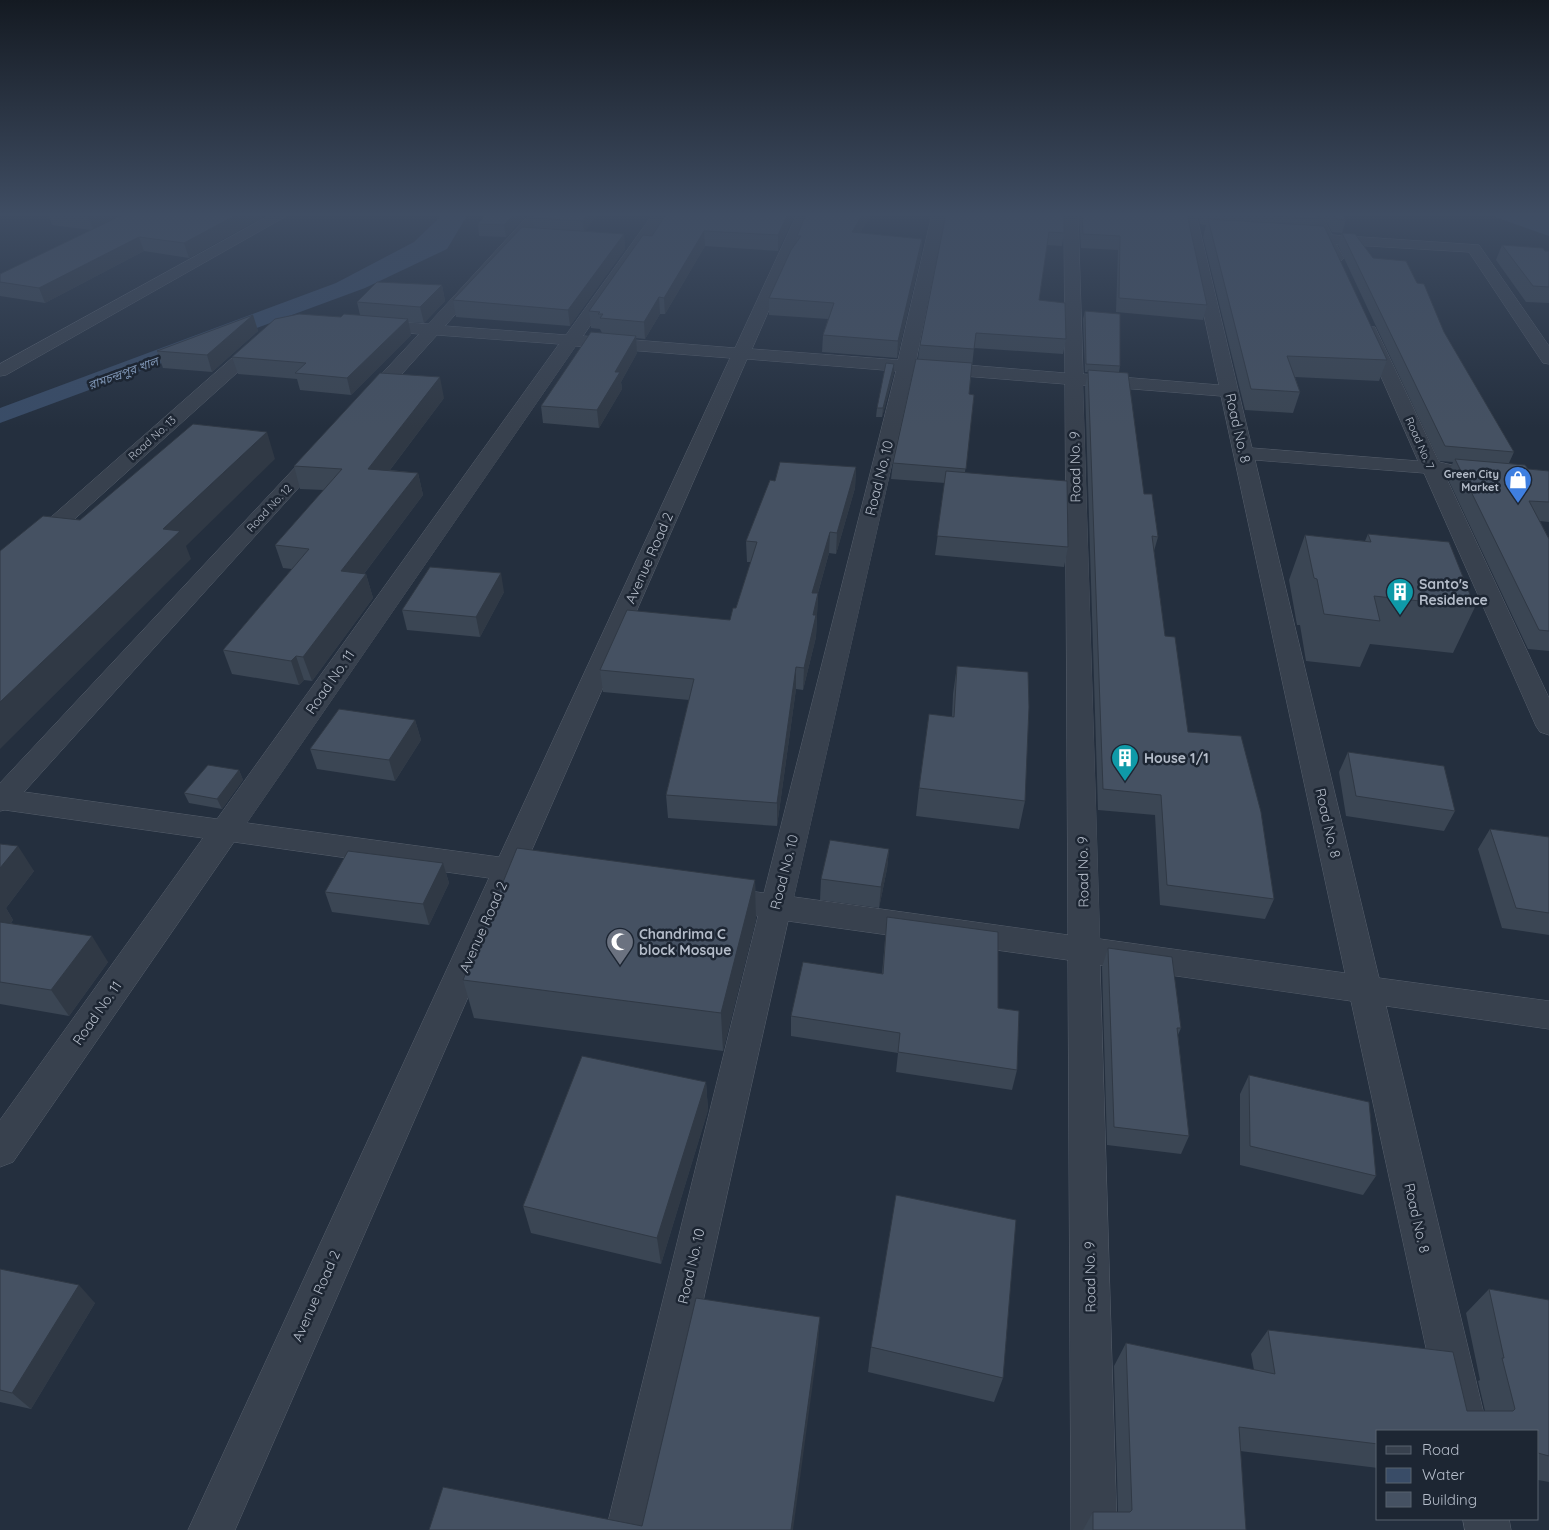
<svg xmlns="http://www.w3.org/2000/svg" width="1549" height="1530" font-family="Quicksand,'Noto Sans Bengali',sans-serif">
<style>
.water{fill:#394c67}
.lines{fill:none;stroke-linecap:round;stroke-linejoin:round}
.minor-casing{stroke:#565f6c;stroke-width:1}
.minor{fill:#38414e;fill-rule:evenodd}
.wall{fill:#3b4654}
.shaded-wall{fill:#303945}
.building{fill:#455162;stroke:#303945}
.labels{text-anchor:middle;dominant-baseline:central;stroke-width:5;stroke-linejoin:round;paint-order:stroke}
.far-street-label{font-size:11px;fill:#b4bcc9;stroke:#1d2633}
.far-poi-label{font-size:11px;font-weight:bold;fill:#b4bcc9;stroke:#1d2633;text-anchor:end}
.far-water-label{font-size:12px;font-style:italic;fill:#7c92b1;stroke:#1d2633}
.street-label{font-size:14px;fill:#b4bcc9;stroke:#1d2633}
.poi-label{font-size:14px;font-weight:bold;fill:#b4bcc9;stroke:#1d2633;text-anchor:start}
</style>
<rect width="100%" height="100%" fill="#242f3e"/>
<g class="water">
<path d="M 443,214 L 468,214 L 447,249 L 365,288 L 0,423 L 0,408 L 336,283 L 414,242 Z"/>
<path d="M 1487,214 L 1549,214 L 1549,236 Z"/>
</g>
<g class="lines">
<defs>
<g id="minor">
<path d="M 272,214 L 290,214 L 6,375 L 0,376 L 0,364 Z"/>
<path d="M 530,214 L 545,214 L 445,326 L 566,335 L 653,214 L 667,214 L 583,336 L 735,348 L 797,214 L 811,214 L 752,349 L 898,360 L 932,214 L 946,214 L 916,361 L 1065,373 L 1064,214 L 1078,214 L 1083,374 L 1219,385 L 1182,214 L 1196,214 L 1252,448 L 1418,461 L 1361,331 L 1363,327 L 1375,327 L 1439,462 L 1452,465 L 1455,469 L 1452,473 L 1445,475 L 1549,698 L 1549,735 L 1540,732 L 1536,726 L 1424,473 L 1255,460 L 1379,978 L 1549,1001 L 1549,1029 L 1386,1006 L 1488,1431 L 1444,1431 L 1351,1001 L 1100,965 L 1117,1530 L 1071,1530 L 1068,960 L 788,921 L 652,1530 L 606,1530 L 758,916 L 708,907 L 704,899 L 708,891 L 719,887 L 764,893 L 896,371 L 747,359 L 527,861 L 556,867 L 560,875 L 556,883 L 545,886 L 518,883 L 235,1530 L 188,1530 L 489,878 L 234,842 L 13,1162 L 0,1167 L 0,1120 L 203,838 L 5,810 L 0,811 L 0,783 L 316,445 L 323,443 L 330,445 L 333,449 L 330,453 L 24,792 L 217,819 L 559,344 L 437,335 L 374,405 L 367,407 L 360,405 L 358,401 L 360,397 L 419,334 L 373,330 L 367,329 L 365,325 L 367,321 L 373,320 L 428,324 ZM 576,346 L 730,358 L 499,857 L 247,823 ZM 913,372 L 1065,384 L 1068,935 L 794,897 ZM 1083,385 L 1221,396 L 1345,973 L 1100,939 Z"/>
<path d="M 1307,214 L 1321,214 L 1332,235 L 1479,245 L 1549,346 L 1549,364 L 1543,363 L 1469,252 L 1336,244 L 1344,258 L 1341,261 L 1331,261 L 1321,243 L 1317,239 L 1318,237 Z"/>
<path d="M 263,335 L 269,336 L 272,340 L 269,344 L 8,579 L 0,581 L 0,562 L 257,336 Z"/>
<path d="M 1463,1519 L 1509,1519 L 1511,1530 L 1465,1530 Z"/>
</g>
</defs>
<use href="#minor" class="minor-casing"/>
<use href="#minor" class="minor"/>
</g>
<g class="wall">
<path d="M 48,214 L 268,214 L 189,258 L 144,251 L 45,303 L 0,296 L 0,274 L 91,230 L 52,225 Z"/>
<path d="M 486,214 L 528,214 L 506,237 L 479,236 L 478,224 Z"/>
<path d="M 598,214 L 585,231 L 624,234 L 625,249 L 570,326 L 456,317 L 453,300 L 534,228 L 532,218 Z"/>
<path d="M 795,214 L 778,251 L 705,246 L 665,314 L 660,314 L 645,339 L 636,338 L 637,353 L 621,382 L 622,389 L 599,428 L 543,423 L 541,406 L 602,333 L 600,329 L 591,328 L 589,311 L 652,236 Z"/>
<path d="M 946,214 L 1064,233 L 1062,246 L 1047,245 L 1039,300 L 1066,339 L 1063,354 L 974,348 L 969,394 L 974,395 L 965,472 L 1068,547 L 1064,567 L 935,555 L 945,483 L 891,479 L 893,463 L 918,359 L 920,345 Z"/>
<path d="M 1079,214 L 1187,214 L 1207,305 L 1203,320 L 1116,312 L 1118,250 L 1081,248 Z"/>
<path d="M 1198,214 L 1315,214 L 1317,219 L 1315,225 L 1387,360 L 1379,381 L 1295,377 L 1300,392 L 1293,413 L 1245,410 L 1203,237 L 1206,225 L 1200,224 Z"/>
<path d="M 1322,214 L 1342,214 L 1346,220 L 1342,233 L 1373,258 L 1417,283 L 1444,332 L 1514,452 L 1509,463 L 1528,469 L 1549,471 L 1549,522 L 1540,521 L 1549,539 L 1549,651 L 1528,649 L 1447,477 L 1453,462 L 1439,461 L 1338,245 L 1342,233 L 1332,232 Z"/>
<path d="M 861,233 L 922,239 L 921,255 L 897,358 L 822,352 L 823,335 L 828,319 L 769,315 L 769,298 L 797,242 L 797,236 Z"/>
<path d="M 1502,245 L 1549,251 L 1549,303 L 1526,302 L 1496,260 Z"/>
<path d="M 442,285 L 445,301 L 424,323 L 408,322 L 411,335 L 351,395 L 300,390 L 297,379 L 238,374 L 232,357 L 360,315 L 357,302 Z"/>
<path d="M 1085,311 L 1120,366 L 1119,372 L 1144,494 L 1158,537 L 1154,551 L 1165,636 L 1188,732 L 1274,899 L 1265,919 L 1160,905 L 1155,815 L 1098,810 L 1085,387 L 1088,372 L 1085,372 L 1083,319 Z"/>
<path d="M 253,315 L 258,331 L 212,372 L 163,368 L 157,351 Z"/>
<path d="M 894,373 L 882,417 L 876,417 L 877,408 Z"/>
<path d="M 444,398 L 390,470 L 418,473 L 423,495 L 364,574 L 366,574 L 373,598 L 312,681 L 304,680 L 299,685 L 232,674 L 223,650 L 292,569 L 283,568 L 275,545 L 324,490 L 300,489 L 294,466 Z"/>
<path d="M 856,467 L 855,488 L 836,554 L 829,553 L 818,593 L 816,637 L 803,690 L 796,689 L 777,826 L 668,818 L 666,795 L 689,700 L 603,692 L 600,670 L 730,620 L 736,608 L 751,562 L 747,562 L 746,541 L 775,481 Z"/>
<path d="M 1368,534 L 1475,607 L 1453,653 L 1370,644 L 1360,667 L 1306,661 L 1300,625 L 1297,625 L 1289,580 L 1305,535 L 1365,541 Z"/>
<path d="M 504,592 L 480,637 L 407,630 L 402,610 Z"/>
<path d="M 957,666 L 1025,801 L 1019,829 L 916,816 L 919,788 L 952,717 L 953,694 Z"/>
<path d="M 415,720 L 421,740 L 395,781 L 317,769 L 310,749 Z"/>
<path d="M 1348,752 L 1455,811 L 1444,831 L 1346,816 L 1339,772 Z"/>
<path d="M 239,770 L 243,780 L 222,809 L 189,803 L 184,793 Z"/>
<path d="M 1490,829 L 1549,837 L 1549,935 L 1502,928 L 1478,849 Z"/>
<path d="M 0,844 L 34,871 L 6,908 L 13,920 L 11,923 L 108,962 L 69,1016 L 0,1004 Z"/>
<path d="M 889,849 L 887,869 L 879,908 L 820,900 L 821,879 Z"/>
<path d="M 443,863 L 449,883 L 429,925 L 332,912 L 325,892 Z"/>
<path d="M 755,880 L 756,919 L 723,1051 L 474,1018 L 463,980 Z"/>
<path d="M 887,917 L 998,1008 L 1017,1070 L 1012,1090 L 896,1072 L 898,1053 L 791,1036 L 791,1016 L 882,974 Z"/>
<path d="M 1108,948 L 1181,1028 L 1178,1035 L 1189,1136 L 1181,1154 L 1107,1145 L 1102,967 Z"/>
<path d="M 1249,1075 L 1376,1176 L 1363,1195 L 1240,1165 L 1240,1094 Z"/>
<path d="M 706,1082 L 708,1110 L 661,1264 L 531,1233 L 523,1206 Z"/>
<path d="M 0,1269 L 95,1303 L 31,1409 L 0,1402 Z"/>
<path d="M 1489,1289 L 1549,1300 L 1549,1482 L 1538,1480 L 1538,1431 L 1378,1431 L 1378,1468 L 1240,1451 L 1246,1530 L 1083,1530 L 1093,1512 L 1118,1512 L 1114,1366 L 1126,1343 L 1254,1370 L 1251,1354 L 1268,1330 L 1467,1411 L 1485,1411 L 1478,1381 L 1480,1380 L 1466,1313 Z"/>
<path d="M 871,1347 L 1003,1378 L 994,1402 L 868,1372 Z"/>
</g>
<g class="shaded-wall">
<path d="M 94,214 L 128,214 L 94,231 L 88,217 Z"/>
<path d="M 238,214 L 268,214 L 189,258 L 184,243 Z"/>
<path d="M 515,214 L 528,214 L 506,237 L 504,225 Z"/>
<path d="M 588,214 L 598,214 L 584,233 L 583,221 Z"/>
<path d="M 788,214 L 795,214 L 778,251 L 778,235 Z"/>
<path d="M 863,214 L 872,214 L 851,248 L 852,232 Z"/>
<path d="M 704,231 L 705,246 L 665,314 L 664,298 Z"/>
<path d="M 624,234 L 625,249 L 570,326 L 568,310 Z"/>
<path d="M 139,237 L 144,251 L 45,303 L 39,288 Z"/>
<path d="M 922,239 L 921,255 L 897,358 L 898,341 Z"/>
<path d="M 442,285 L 445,301 L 424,323 L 420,307 Z"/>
<path d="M 659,297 L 660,314 L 645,339 L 644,322 Z"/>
<path d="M 253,315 L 258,331 L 212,372 L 207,355 Z"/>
<path d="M 408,319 L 411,335 L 351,395 L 347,378 Z"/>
<path d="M 636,336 L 637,353 L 621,382 L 622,389 L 599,428 L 597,410 L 615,372 Z"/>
<path d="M 894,364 L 894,373 L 882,417 L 883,408 Z"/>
<path d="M 440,377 L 444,398 L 374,491 L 368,469 Z"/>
<path d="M 267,432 L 275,459 L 186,546 L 191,559 L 0,749 L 0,702 L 163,529 Z"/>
<path d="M 856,467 L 855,488 L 836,554 L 837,533 Z"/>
<path d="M 418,473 L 423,495 L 348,595 L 341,571 Z"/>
<path d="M 830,532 L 829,553 L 812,614 L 812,593 Z"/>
<path d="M 501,573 L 504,592 L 480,637 L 476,617 Z"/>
<path d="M 366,574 L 373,598 L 312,681 L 303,657 Z"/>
<path d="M 818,593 L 816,637 L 803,690 L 804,668 L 813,615 Z"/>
<path d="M 296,656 L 304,680 L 299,685 L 291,661 Z"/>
<path d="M 796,667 L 796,689 L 777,826 L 777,803 Z"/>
<path d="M 415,720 L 421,740 L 395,781 L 389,760 Z"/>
<path d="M 239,770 L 243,780 L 222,809 L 217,799 Z"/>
<path d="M 18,846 L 34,871 L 6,908 L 13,920 L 0,936 L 0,868 Z"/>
<path d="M 889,849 L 887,869 L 879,908 L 881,887 Z"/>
<path d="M 443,863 L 449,883 L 429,925 L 423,904 Z"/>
<path d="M 755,880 L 756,919 L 723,1051 L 721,1013 Z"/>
<path d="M 92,936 L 108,962 L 69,1016 L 51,990 Z"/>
<path d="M 706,1082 L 708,1110 L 661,1264 L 657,1238 Z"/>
<path d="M 79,1285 L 95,1303 L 31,1409 L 12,1393 Z"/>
<path d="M 820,1317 L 818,1345 L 793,1530 L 791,1530 Z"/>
</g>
<g class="building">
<path d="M 69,214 L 94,214 L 88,217 Z"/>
<path d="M 124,214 L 238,214 L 184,243 L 139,237 L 39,288 L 0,282 L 0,274 Z"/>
<path d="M 486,214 L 515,214 L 504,225 L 478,224 Z"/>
<path d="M 536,214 L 588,214 L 583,221 L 532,218 Z"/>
<path d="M 666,214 L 788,214 L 778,235 L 704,231 L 664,298 L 659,297 L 644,322 L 600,318 L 603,314 L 598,314 L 600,312 L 589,311 L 643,235 L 652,236 Z"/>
<path d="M 806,214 L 863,214 L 852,232 L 922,239 L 898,341 L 823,335 L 834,303 L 769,298 L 791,250 L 801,236 L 797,236 Z"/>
<path d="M 946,214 L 1064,214 L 1064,233 L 1049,232 L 1039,300 L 1065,303 L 1066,339 L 976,333 L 974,349 L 920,345 Z"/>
<path d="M 1082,214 L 1187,214 L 1207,305 L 1119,298 L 1120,236 L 1083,234 Z"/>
<path d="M 1249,214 L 1315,214 L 1317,219 Z"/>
<path d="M 1333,214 L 1342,214 L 1346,220 L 1336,219 Z"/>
<path d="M 1208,219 L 1324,226 L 1387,360 L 1287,356 L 1300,392 L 1251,389 Z"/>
<path d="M 522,227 L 624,234 L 568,310 L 453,300 Z"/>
<path d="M 1342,233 L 1355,234 L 1373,258 L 1406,261 L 1417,283 L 1424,284 L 1444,332 L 1514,452 L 1445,446 Z"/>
<path d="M 1502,245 L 1543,248 L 1545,251 L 1549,251 L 1549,287 L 1533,286 Z"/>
<path d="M 377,282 L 442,285 L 420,307 L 357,302 Z"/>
<path d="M 1085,311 L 1120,314 L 1120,366 L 1086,364 Z"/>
<path d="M 299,314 L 341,317 L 344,314 L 408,319 L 347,378 L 295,373 L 306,363 L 232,357 L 275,319 Z"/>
<path d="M 253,315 L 207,355 L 157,351 Z"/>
<path d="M 591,332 L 636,336 L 615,372 L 620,372 L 597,410 L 541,406 Z"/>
<path d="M 916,359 L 972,363 L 969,394 L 974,395 L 966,469 L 893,463 Z"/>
<path d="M 886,363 L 894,364 L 883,408 L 877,408 Z"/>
<path d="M 1088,370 L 1128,373 L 1144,494 L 1152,494 L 1158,537 L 1152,536 L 1165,636 L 1175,637 L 1188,732 L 1241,736 L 1261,812 L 1274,899 L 1167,885 L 1161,795 L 1103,789 Z"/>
<path d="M 380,373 L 440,377 L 368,469 L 418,473 L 341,571 L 366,574 L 303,657 L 296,656 L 291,661 L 223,650 L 309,549 L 275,545 L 342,469 L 294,466 Z"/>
<path d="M 193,424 L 267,432 L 163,529 L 180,531 L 0,702 L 0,551 L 43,516 L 80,520 Z"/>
<path d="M 1455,459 L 1525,465 L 1528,469 L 1549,471 L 1549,502 L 1529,501 L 1549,539 L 1549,631 L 1539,630 Z"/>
<path d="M 780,462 L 856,467 L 837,533 L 830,532 L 812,593 L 818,593 L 813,615 L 816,615 L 804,668 L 796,667 L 777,803 L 666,795 L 694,679 L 600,670 L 627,610 L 730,620 L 733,608 L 736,608 L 757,542 L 746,541 L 770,480 L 775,481 Z"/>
<path d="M 946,471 L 1067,481 L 1068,547 L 937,536 Z"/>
<path d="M 1368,534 L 1449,542 L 1475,607 L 1374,596 L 1380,621 L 1324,614 L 1317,579 L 1314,578 L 1305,535 L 1371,542 Z"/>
<path d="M 430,567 L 501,573 L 476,617 L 402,610 Z"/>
<path d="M 957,666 L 1028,672 L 1029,707 L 1025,801 L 919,788 L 929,714 L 954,717 Z"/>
<path d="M 339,709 L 415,720 L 389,760 L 310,749 Z"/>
<path d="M 1348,752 L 1444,766 L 1455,811 L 1356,796 Z"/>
<path d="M 208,765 L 239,770 L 217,799 L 184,793 Z"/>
<path d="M 1490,829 L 1549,837 L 1549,913 L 1516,908 Z"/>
<path d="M 830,840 L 889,849 L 881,887 L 821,879 Z"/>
<path d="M 0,844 L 18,846 L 0,868 Z"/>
<path d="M 517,848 L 755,880 L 721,1013 L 463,980 Z"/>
<path d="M 348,851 L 443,863 L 423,904 L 325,892 Z"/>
<path d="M 887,917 L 998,932 L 998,1008 L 1019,1011 L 1017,1070 L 898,1052 L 900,1033 L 791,1016 L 803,962 L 883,974 Z"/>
<path d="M 0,922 L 92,936 L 51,990 L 0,982 Z"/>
<path d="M 1108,948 L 1172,957 L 1181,1028 L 1177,1028 L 1189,1136 L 1114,1127 Z"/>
<path d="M 582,1056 L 706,1082 L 657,1238 L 523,1206 Z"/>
<path d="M 1249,1075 L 1369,1102 L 1376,1176 L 1250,1146 Z"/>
<path d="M 896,1195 L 1016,1220 L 1003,1378 L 871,1347 Z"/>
<path d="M 0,1269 L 79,1285 L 12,1393 L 0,1390 Z"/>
<path d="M 1489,1289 L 1549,1300 L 1549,1456 L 1538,1453 L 1538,1431 L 1378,1431 L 1378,1444 L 1239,1427 L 1246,1530 L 1093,1530 L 1093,1512 L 1130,1512 L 1132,1510 L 1126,1343 L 1275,1374 L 1268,1330 L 1453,1352 L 1467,1411 L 1513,1411 L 1515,1409 L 1502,1358 L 1504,1358 Z"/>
<path d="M 696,1298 L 820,1317 L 791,1530 L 429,1530 L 443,1487 L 642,1526 Z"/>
</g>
<linearGradient id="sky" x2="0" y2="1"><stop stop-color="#141a22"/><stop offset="0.5" stop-color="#3f4d63"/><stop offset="1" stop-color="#3f4d63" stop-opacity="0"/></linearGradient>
<rect width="1549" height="428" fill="url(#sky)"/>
<defs>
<symbol id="shop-pin" viewBox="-11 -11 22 30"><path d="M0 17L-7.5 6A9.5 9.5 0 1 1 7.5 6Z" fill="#3f7fe0" stroke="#1d2633"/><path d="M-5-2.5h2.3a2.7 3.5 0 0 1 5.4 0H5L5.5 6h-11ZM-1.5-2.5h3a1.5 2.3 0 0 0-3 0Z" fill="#fff"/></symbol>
<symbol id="building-pin" viewBox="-11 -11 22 30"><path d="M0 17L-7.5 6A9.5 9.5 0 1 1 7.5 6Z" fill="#0f9aa8" stroke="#1d2633"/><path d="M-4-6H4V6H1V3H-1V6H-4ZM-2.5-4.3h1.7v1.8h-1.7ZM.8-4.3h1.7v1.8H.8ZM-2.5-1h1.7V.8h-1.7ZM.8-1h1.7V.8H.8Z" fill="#fff"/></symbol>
<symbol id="mosque-pin" viewBox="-11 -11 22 30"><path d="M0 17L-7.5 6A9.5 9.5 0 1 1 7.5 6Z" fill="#6b7280" stroke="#1d2633"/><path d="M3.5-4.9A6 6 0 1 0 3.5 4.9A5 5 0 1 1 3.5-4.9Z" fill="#fff"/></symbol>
</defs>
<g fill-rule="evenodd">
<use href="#shop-pin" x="1502" y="464" width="32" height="43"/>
<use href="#building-pin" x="1384" y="576" width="32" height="43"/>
<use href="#building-pin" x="1109" y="742" width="32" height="43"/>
<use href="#mosque-pin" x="604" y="926" width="32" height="43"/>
</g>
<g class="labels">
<g class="far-street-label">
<text transform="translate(152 438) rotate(-42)">Road No. 13</text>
<text transform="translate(1420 443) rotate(66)">Road No. 7</text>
<text transform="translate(269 508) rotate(-47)">Road No. 12</text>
</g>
<g class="far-poi-label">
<text x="1499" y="474">Green City<tspan x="1499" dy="13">Market</tspan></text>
</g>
<g class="far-water-label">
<text transform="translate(123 373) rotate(-20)">রামচন্দ্রপুর খাল</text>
</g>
<g class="street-label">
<text transform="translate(1238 428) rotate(77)">Road No. 8</text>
<text transform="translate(1075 467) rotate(-91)">Road No. 9</text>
<text transform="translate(879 478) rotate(-76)">Road No. 10</text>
<text transform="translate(649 558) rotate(-66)">Avenue Road 2</text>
<text transform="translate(330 682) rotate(-55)">Road No. 11</text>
<text transform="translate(1328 823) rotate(77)">Road No. 8</text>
<text transform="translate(784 872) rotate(-76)">Road No. 10</text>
<text transform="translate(1083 872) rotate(-91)">Road No. 9</text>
<text transform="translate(483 927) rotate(-66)">Avenue Road 2</text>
<text transform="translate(97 1013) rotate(-55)">Road No. 11</text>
<text transform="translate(1417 1218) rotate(77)">Road No. 8</text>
<text transform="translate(691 1266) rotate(-77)">Road No. 10</text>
<text transform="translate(1090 1277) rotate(-91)">Road No. 9</text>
<text transform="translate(316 1296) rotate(-66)">Avenue Road 2</text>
</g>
<g class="poi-label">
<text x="1419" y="584">Santo's<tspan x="1419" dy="16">Residence</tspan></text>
<text x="1144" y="758">House 1/1</text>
<text x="639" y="934">Chandrima C<tspan x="639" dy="16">block Mosque</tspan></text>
</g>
</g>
<rect x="1376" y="1430" width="162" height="90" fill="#1d2633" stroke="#59626f"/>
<rect x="1386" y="1446" width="25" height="8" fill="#38414e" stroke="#59626f"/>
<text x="1422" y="1455" font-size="15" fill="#b4bcc9">Road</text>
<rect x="1386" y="1468" width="25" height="15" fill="#394c67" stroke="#59626f"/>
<text x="1422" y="1480" font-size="15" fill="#b4bcc9">Water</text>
<rect x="1386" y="1492" width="25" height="15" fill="#455162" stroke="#59626f"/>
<text x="1422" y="1505" font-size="15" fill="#b4bcc9">Building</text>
</svg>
